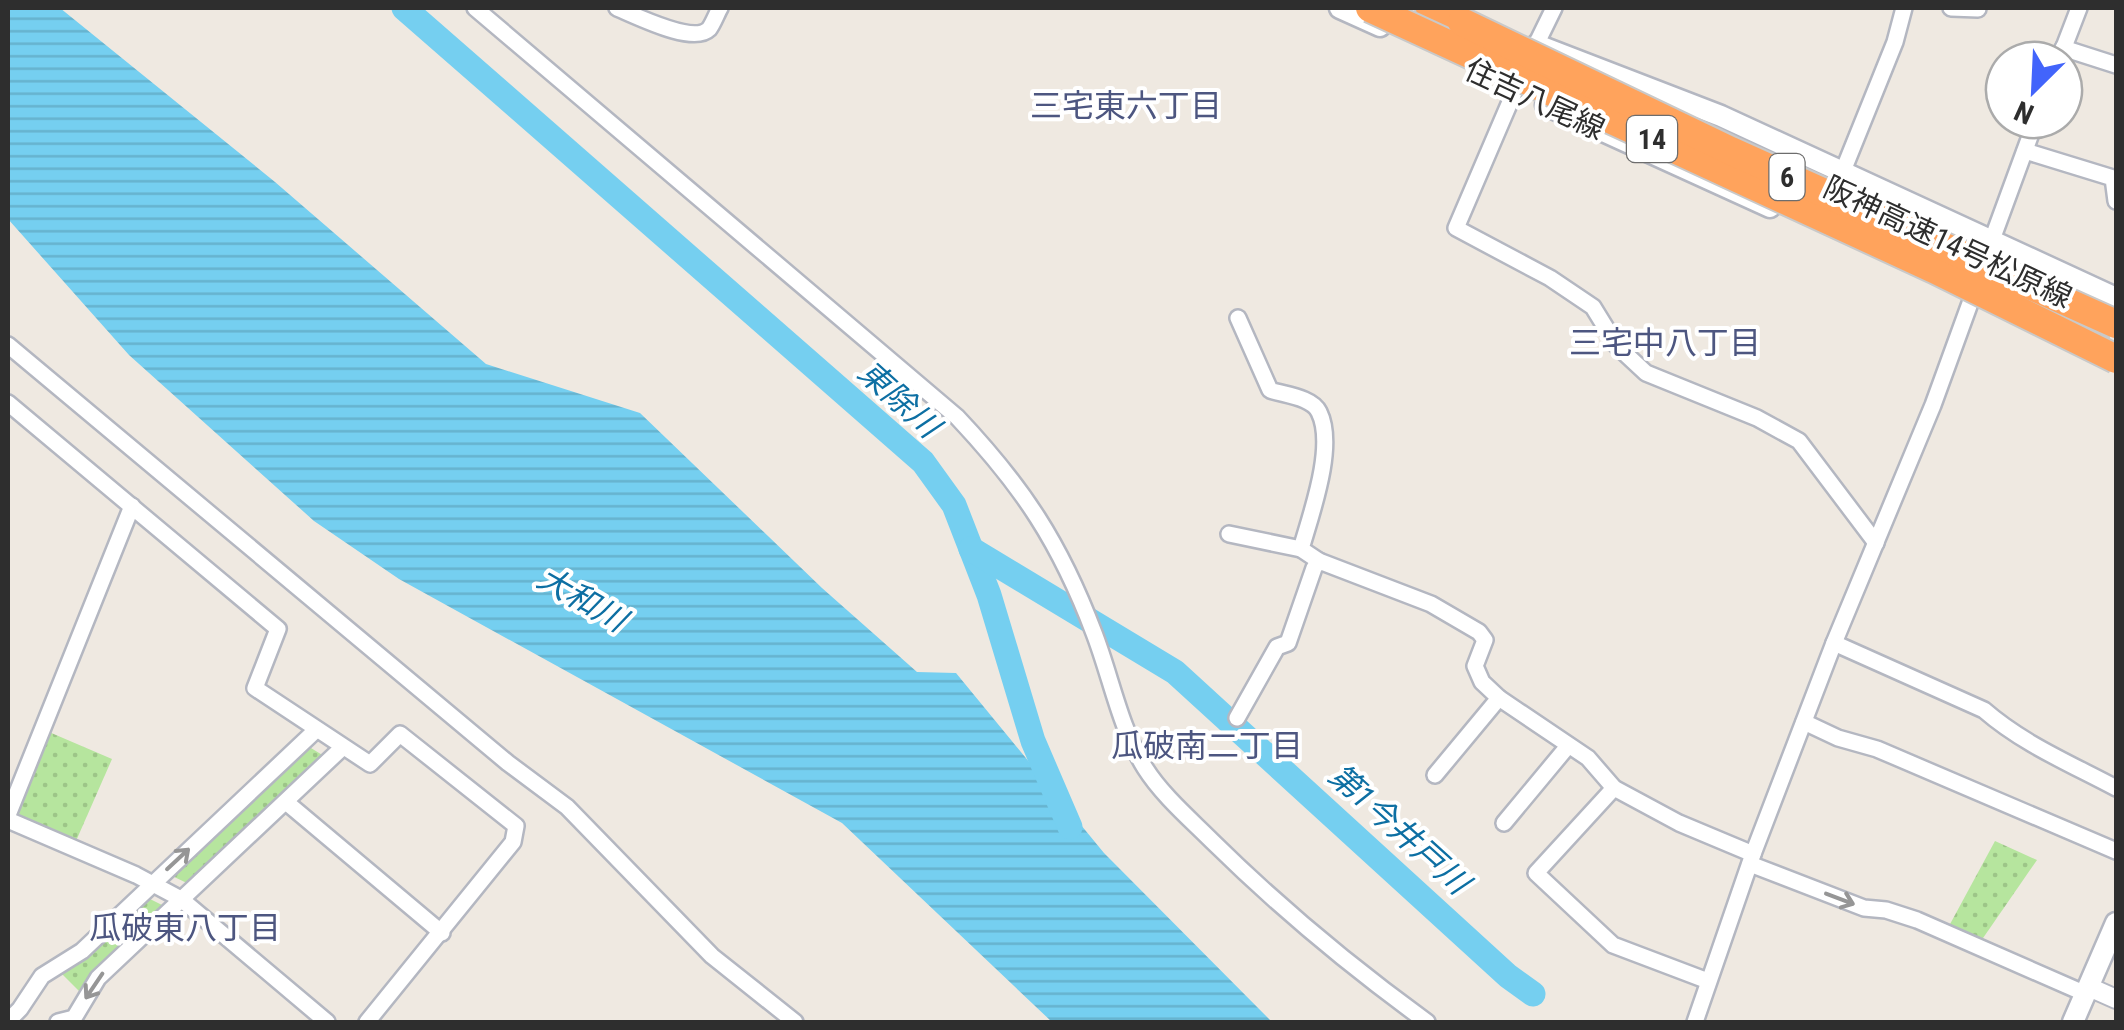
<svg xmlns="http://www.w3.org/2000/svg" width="2124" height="1030" font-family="'Roboto Condensed','Noto Sans JP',sans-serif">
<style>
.park{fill:url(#park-dots)}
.water{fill:url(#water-rules)}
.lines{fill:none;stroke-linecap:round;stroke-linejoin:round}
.river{stroke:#75cff0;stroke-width:25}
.minor-casing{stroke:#b4b7c1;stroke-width:20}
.tertiary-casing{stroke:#b4b7c1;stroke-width:22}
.secondary-casing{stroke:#b4b7c1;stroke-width:25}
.motorway-casing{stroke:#c9c9c9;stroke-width:32}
.minor{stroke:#fff;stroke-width:15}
.tertiary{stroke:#fff;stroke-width:18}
.secondary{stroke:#fff;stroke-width:20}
.motorway{stroke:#ffa35c;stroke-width:28}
.motorway-bridge-casing{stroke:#c9c9c9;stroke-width:32;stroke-linecap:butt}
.motorway-bridge{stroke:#ffa35c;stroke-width:28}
.oneway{stroke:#969696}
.labels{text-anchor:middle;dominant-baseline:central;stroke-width:8;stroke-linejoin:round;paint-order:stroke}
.shield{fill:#fff;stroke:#6d6d6d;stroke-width:2.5}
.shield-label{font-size:28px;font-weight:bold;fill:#2e2e2e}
.street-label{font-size:30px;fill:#2e2e2e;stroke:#fff}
.neighbourhood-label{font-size:32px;fill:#4d5680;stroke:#fff}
.water-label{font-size:32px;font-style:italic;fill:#0d6fa3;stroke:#fff}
</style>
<defs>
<pattern id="park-dots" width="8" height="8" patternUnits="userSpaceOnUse" patternTransform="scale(2.5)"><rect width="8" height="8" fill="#b6e59e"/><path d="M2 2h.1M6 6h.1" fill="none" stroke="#9dc588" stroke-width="1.8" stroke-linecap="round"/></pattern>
<pattern id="water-rules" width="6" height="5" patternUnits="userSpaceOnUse" patternTransform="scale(2.5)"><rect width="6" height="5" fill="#75cff0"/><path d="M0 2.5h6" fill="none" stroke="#66b2ce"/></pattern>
</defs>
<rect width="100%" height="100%" fill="#efe9e1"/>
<g class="park">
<path d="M 49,732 L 112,759 L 76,841 L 21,817 L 17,809 Z"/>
<path d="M 306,745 L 324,756 L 189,884 L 170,875 Z"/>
<path d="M 1995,841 L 2037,860 L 1981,941 L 1949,926 Z"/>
<path d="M 146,897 L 166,907 L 82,994 L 58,970 Z"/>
</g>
<path class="water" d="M 8,8 L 60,8 L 275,182 L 486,364 L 640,413 L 822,588 L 917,672 L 956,673 L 1104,853 L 1272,1022 L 1052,1022 L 842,823 L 399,579 L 314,521 L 129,355 L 8,219 Z"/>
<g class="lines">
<g class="river">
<path d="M 404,8 L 923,462 L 954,505 L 989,595 L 1033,741 L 1070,827"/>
<path d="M 971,549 L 1175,672 L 1508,976 L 1533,994"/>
</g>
<defs>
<g id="minor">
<path d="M 475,8 L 957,417 C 1023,487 1060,543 1094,633 C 1111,677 1120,728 1145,768 C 1162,795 1190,819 1212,841 C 1279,907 1351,967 1427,1022"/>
<path d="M 617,8 C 635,15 693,45 709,29 C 713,24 717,13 720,8"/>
<path d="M 1951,8 L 1978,9"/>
<path d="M 2063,48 L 2116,65"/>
<path d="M 1532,53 L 1554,8"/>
<path d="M 2059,60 L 2079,8"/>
<path d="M 1522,74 L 1456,228 L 1550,278 L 1593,307 L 1617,346 L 1646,373 L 1757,418 L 1799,441 L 1876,543"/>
<path d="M 2025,151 L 2113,178 L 2116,201"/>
<path d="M 1843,171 L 1895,42 L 1904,8"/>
<path d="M 1989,248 L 2036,120"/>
<path d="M 1238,318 L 1270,390 C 1284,395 1312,397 1319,412 C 1336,446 1311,514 1301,549 L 1319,561 L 1431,604 L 1479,632 L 1485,640 L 1475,666 L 1482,682 L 1499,698 L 1588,758 L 1614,788 L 1679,823 L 1753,854"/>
<path d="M 8,345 L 508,763 L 567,807 L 712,956 L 795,1022"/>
<path d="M 8,403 L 278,629 L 255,688 L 370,764 L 400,734 L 516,826 L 513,842 L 367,1022"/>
<path d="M 1229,534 L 1301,549"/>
<path d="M 1834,643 L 1984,710 C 2023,744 2071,764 2116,788"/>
<path d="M 1237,718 L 1277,647 L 1288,643 L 1314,568 L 1319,561"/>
<path d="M 1804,722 L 1838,738 L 1877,749 L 2116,851"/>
<path d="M 1435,775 L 1499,698"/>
<path d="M 1614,788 L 1536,873 L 1613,945 L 1708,981"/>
<path d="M 286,802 L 442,933"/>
<path d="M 8,815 L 132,506"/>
<path d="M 8,820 L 136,875 L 181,899 L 327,1022"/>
<path d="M 1504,823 L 1568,746"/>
<path d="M 1750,864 L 1864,908 L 1886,910 L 1917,920 L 2086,994"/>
<path d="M 8,1021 L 20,1009 L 42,976 L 82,951 L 316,730"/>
<path d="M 58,1022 L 74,1018 L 98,978 L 342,748"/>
<path d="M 1695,1022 L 1753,854 L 1834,643 L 1933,405 L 1977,284"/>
</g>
<path id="tertiary" d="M 2089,987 L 2116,999"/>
<g id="secondary">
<path d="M 1340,8 L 1380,26"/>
<path d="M 1537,45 L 1721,116 L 2116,298"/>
<path d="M 1546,105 L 1770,207"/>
<path d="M 2073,1022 L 2116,923"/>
</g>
<path id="motorway" d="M 1430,8 L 1462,22"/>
</defs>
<use href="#minor" class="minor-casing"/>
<use href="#tertiary" class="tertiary-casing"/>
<use href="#secondary" class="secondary-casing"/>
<use href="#motorway" class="motorway-casing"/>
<use href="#minor" class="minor"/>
<use href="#tertiary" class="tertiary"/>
<use href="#secondary" class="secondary"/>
<use href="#motorway" class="motorway"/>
<defs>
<g id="motorway-bridge">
<path d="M 1370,8 L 1934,269 L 2116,359"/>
<path d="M 1462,22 L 1731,151 L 2116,324"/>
</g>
</defs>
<use href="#motorway-bridge" class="motorway-bridge-casing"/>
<use href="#motorway-bridge" class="motorway-bridge"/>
</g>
<defs><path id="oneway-shaft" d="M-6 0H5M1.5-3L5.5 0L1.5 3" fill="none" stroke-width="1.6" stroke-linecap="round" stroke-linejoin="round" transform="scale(2.5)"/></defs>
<g class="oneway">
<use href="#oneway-shaft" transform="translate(178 859) rotate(-43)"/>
<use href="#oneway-shaft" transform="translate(1840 899) rotate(21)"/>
<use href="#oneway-shaft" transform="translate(94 986) rotate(124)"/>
</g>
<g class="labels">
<g class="shield">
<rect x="1627" y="116" width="50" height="46" rx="8"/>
<rect x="1769.5" y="154" width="35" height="46" rx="8"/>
</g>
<g class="shield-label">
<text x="1652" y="139">14</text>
<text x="1787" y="177">6</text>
</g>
<g class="street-label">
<text transform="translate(1535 99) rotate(25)">住吉八尾線</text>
<text transform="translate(1948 242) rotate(25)">阪神高速14号松原線</text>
</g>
<g class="neighbourhood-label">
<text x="1126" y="106">三宅東六丁目</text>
<text x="1665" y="343">三宅中八丁目</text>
<text x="1207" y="746">瓜破南二丁目</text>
<text x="185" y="928">瓜破東八丁目</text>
</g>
<g class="water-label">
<text transform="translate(899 399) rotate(42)">東除川</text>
<text transform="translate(582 599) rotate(30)">大和川</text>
<text transform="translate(1399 829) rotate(42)">第1今井戸川</text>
</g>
</g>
<rect width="2124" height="1030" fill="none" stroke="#2e2e2e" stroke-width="20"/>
<g transform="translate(2034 90) rotate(204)"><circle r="48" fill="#ffffff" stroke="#ababab" stroke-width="2.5"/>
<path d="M0-8L18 38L0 25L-18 38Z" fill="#4264fb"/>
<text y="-15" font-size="28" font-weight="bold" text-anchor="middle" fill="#2e2e2e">N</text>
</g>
</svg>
